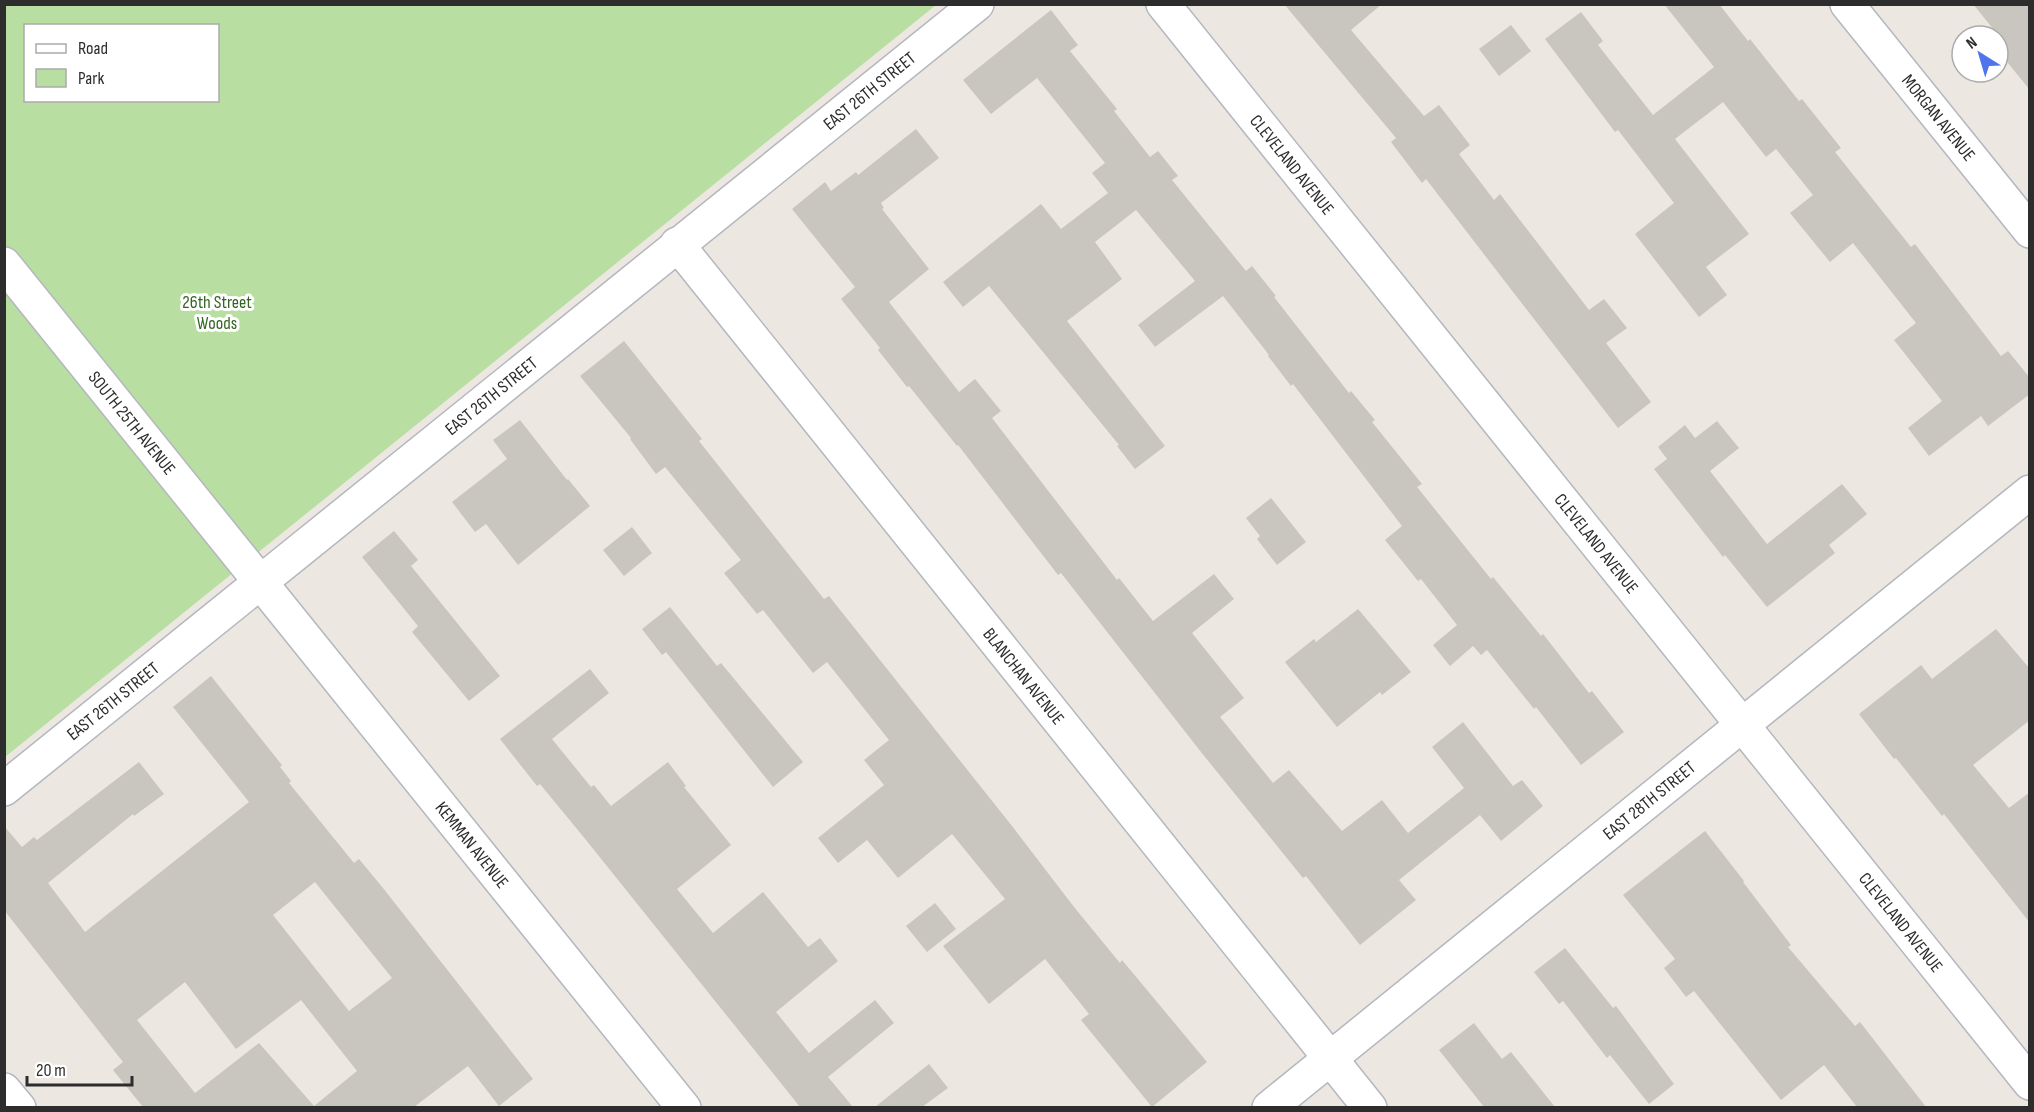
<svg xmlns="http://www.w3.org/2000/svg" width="2034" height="1112" font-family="'Sofia Sans Condensed',sans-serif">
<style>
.green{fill:#b9dea2;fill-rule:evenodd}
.building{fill:#c9c5bf;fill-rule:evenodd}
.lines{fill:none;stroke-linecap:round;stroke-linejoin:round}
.minor-casing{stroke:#b4b7bf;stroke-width:36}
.minor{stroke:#fff;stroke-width:33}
.labels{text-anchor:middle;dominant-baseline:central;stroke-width:6;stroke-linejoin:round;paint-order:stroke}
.street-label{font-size:18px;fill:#2d2d2d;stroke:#fff}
.park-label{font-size:18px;fill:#336522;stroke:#fff}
</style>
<rect width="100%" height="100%" fill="#ede7e1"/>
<path class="green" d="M 5,5 L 936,5 L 5,757 ZM 26,26 L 218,26 L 218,100 L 26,100 Z"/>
<g class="building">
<path d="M 1284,4 L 1382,4 L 1351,30 L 1424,116 L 1439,105 L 1470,145 L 1459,154 L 1494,200 L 1500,194 L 1589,310 L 1604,299 L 1627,328 L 1606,343 L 1651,402 L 1618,428 L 1426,179 L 1422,183 L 1391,142 L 1396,138 Z"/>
<path d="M 1664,4 L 1719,4 L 1748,41 L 1750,39 L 1799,101 L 1802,99 L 1841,148 L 1835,152 L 1911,247 L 1915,244 L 2001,356 L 2008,351 L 2030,378 L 2030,394 L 1988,426 L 1981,416 L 1929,456 L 1908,428 L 1942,401 L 1894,340 L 1916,323 L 1853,243 L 1830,262 L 1790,213 L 1813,195 L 1776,149 L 1766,157 L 1723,102 L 1675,139 L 1749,234 L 1706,267 L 1727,295 L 1699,317 L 1635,234 L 1674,203 L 1618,130 L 1615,132 L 1545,39 L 1581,12 L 1603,41 L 1598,45 L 1653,115 L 1714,67 Z"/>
<path d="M 1973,4 L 2030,4 L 2030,90 L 1998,51 L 1998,35 Z"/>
<path d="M 1051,10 L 1078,45 L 1070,51 L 1117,109 L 1114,111 L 1150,157 L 1158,151 L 1178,176 L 1172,180 L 1246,271 L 1252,266 L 1276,296 L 1274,297 L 1349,393 L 1351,391 L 1375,420 L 1372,422 L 1422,484 L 1417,487 L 1491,579 L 1493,577 L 1541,636 L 1543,634 L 1589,693 L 1592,691 L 1624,732 L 1581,765 L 1536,707 L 1534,709 L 1487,650 L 1481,655 L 1473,646 L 1450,666 L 1433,645 L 1457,625 L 1421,579 L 1418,581 L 1385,540 L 1402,526 L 1293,384 L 1291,386 L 1268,356 L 1269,355 L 1223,296 L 1155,347 L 1138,325 L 1195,281 L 1136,210 L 1095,242 L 1122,279 L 1067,321 L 1165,446 L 1135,469 L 1117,446 L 1119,445 L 989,286 L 963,307 L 943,282 L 1041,204 L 1061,229 L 1108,193 L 1092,173 L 1105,163 L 1037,78 L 991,114 L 963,80 Z"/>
<path d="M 1511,25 L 1531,51 L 1499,76 L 1479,49 Z"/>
<path d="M 916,129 L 939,158 L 881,203 L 884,208 L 882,209 L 929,269 L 889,302 L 959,392 L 975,379 L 1001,411 L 992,418 L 1117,580 L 1119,578 L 1153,621 L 1214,574 L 1234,599 L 1192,633 L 1244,698 L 1220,717 L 1273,783 L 1289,770 L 1342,831 L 1382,800 L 1408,833 L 1464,788 L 1432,747 L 1463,722 L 1513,786 L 1522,780 L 1543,806 L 1501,841 L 1480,815 L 1399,880 L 1416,900 L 1360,945 L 1306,876 L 1303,878 L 1201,752 L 1061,573 L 1058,575 L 958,445 L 957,446 L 909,386 L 907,387 L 878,350 L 880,348 L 841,299 L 855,287 L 792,209 L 825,182 L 831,191 L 856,172 L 858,175 Z"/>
<path d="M 624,341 L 702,439 L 699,441 L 824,599 L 829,596 L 1012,826 L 1074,907 L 1120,963 L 1122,960 L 1207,1062 L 1152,1107 L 1081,1020 L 1089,1014 L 1045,959 L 989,1004 L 943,946 L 1005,899 L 952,834 L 898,878 L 867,840 L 838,863 L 818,838 L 884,785 L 864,760 L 889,740 L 827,662 L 813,673 L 763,610 L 757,614 L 724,573 L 741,560 L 665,467 L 656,474 L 630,439 L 631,438 L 580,376 Z"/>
<path d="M 520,420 L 567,480 L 568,479 L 590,506 L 518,565 L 486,524 L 475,532 L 452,502 L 507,459 L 493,440 Z"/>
<path d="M 1717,421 L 1739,448 L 1710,471 L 1767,544 L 1842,484 L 1867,514 L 1829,545 L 1835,553 L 1767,607 L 1725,555 L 1723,557 L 1654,469 L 1667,459 L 1658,447 L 1685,425 L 1695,438 Z"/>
<path d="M 1271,498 L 1306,542 L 1277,565 L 1257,539 L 1260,536 L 1246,518 Z"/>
<path d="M 632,527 L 652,553 L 624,576 L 603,550 Z"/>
<path d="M 394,531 L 418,560 L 411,566 L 500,676 L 469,701 L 412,632 L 418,626 L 362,557 Z"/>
<path d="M 670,607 L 717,666 L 721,663 L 803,762 L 773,787 L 666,652 L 662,655 L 642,629 Z"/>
<path d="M 1358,609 L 1411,672 L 1382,695 L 1380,692 L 1337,727 L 1285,662 L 1314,639 L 1316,642 Z"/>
<path d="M 1996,629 L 2030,669 L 2030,720 L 1973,765 L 2009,808 L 2030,792 L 2030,923 L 1944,814 L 1942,816 L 1896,758 L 1894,759 L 1859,714 L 1921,665 L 1932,679 Z"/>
<path d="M 590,669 L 609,693 L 552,739 L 591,787 L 594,785 L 611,806 L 668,762 L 686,786 L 684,787 L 731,845 L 677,889 L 713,933 L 763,892 L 808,947 L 820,938 L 838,961 L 776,1012 L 809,1053 L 875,1000 L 894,1023 L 828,1077 L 853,1107 L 800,1107 L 586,840 L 540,784 L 537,786 L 500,739 Z"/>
<path d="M 211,676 L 282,765 L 280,767 L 291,781 L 289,783 L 354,863 L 359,859 L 383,888 L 533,1079 L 499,1106 L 468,1066 L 414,1107 L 143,1107 L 113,1070 L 123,1062 L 4,910 L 4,826 L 22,847 L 34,837 L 37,840 L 139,762 L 164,794 L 134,816 L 133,814 L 48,883 L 85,932 L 249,802 L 173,707 ZM 315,882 L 392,978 L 349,1011 L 273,915 ZM 185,982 L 236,1049 L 301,1000 L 357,1071 L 314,1106 L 259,1043 L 195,1093 L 137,1020 Z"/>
<path d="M 1705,831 L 1744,881 L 1743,882 L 1791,945 L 1788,947 L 1855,1026 L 1860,1022 L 1926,1107 L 1857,1107 L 1824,1065 L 1781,1100 L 1694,991 L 1686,997 L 1664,968 L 1675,959 L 1623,895 Z"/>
<path d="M 935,903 L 956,929 L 927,952 L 906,926 Z"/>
<path d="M 1565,948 L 1613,1008 L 1616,1006 L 1674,1084 L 1649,1104 L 1610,1055 L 1607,1058 L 1563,1001 L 1559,1004 L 1534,972 Z"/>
<path d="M 1474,1023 L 1502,1059 L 1511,1052 L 1555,1107 L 1484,1107 L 1439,1050 Z"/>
<path d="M 929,1064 L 948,1088 L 922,1107 L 875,1107 Z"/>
</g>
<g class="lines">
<defs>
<g id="minor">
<path id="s1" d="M 1163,4 L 2030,1083"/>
<path id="s2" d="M 1847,4 L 2030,231"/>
<path id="s3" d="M 677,244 L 1370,1108"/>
<path id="s4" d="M 4,264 L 684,1108"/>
<path id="s5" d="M 4,789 L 977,4"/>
<path d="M 4,1090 L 19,1108"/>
<path id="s6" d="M 1269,1108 L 2030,492"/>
</g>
</defs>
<use href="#minor" class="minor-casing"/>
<use href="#minor" class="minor"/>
</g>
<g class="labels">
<g class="street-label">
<text stroke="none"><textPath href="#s5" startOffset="1112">EAST 26TH STREET</textPath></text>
<text stroke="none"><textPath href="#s2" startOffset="146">MORGAN AVENUE</textPath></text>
<text stroke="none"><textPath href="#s1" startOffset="206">CLEVELAND AVENUE</textPath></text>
<text stroke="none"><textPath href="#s5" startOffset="626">EAST 26TH STREET</textPath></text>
<text stroke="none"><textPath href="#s4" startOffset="204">SOUTH 25TH AVENUE</textPath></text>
<text stroke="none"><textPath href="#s1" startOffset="692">CLEVELAND AVENUE</textPath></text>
<text stroke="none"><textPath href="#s3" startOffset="554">BLANCHAN AVENUE</textPath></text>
<text stroke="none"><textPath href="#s5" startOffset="140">EAST 26TH STREET</textPath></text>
<text stroke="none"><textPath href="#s6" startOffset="489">EAST 28TH STREET</textPath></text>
<text stroke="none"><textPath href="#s4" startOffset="746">KEMMAN AVENUE</textPath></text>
<text stroke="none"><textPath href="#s1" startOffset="1178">CLEVELAND AVENUE</textPath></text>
</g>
<g class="park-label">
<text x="217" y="302">26th Street<tspan x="217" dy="21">Woods</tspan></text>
</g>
</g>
<rect width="2034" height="1112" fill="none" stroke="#2d2d2d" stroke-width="12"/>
<rect x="24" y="24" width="195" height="78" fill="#ffffff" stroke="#ababab" stroke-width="1.5"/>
<rect x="36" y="44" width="30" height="9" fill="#ffffff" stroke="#ababab" stroke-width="1.5"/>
<text x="78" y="54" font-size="18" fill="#2d2d2d">Road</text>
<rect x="36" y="69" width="30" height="18" fill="#b9dea2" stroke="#ababab" stroke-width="1.5"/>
<text x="78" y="84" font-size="18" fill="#2d2d2d">Park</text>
<g transform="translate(1980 54) rotate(323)"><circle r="28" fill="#ffffff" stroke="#ababab" stroke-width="1.5"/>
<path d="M0-4.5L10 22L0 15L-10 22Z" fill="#5074ea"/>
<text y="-9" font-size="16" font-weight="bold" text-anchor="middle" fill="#2d2d2d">N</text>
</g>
<path d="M27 1076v9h105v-9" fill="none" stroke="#2d2d2d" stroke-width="3"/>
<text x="36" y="1076" font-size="18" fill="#2d2d2d" stroke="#ffffff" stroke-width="4.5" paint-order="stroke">20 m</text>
</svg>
